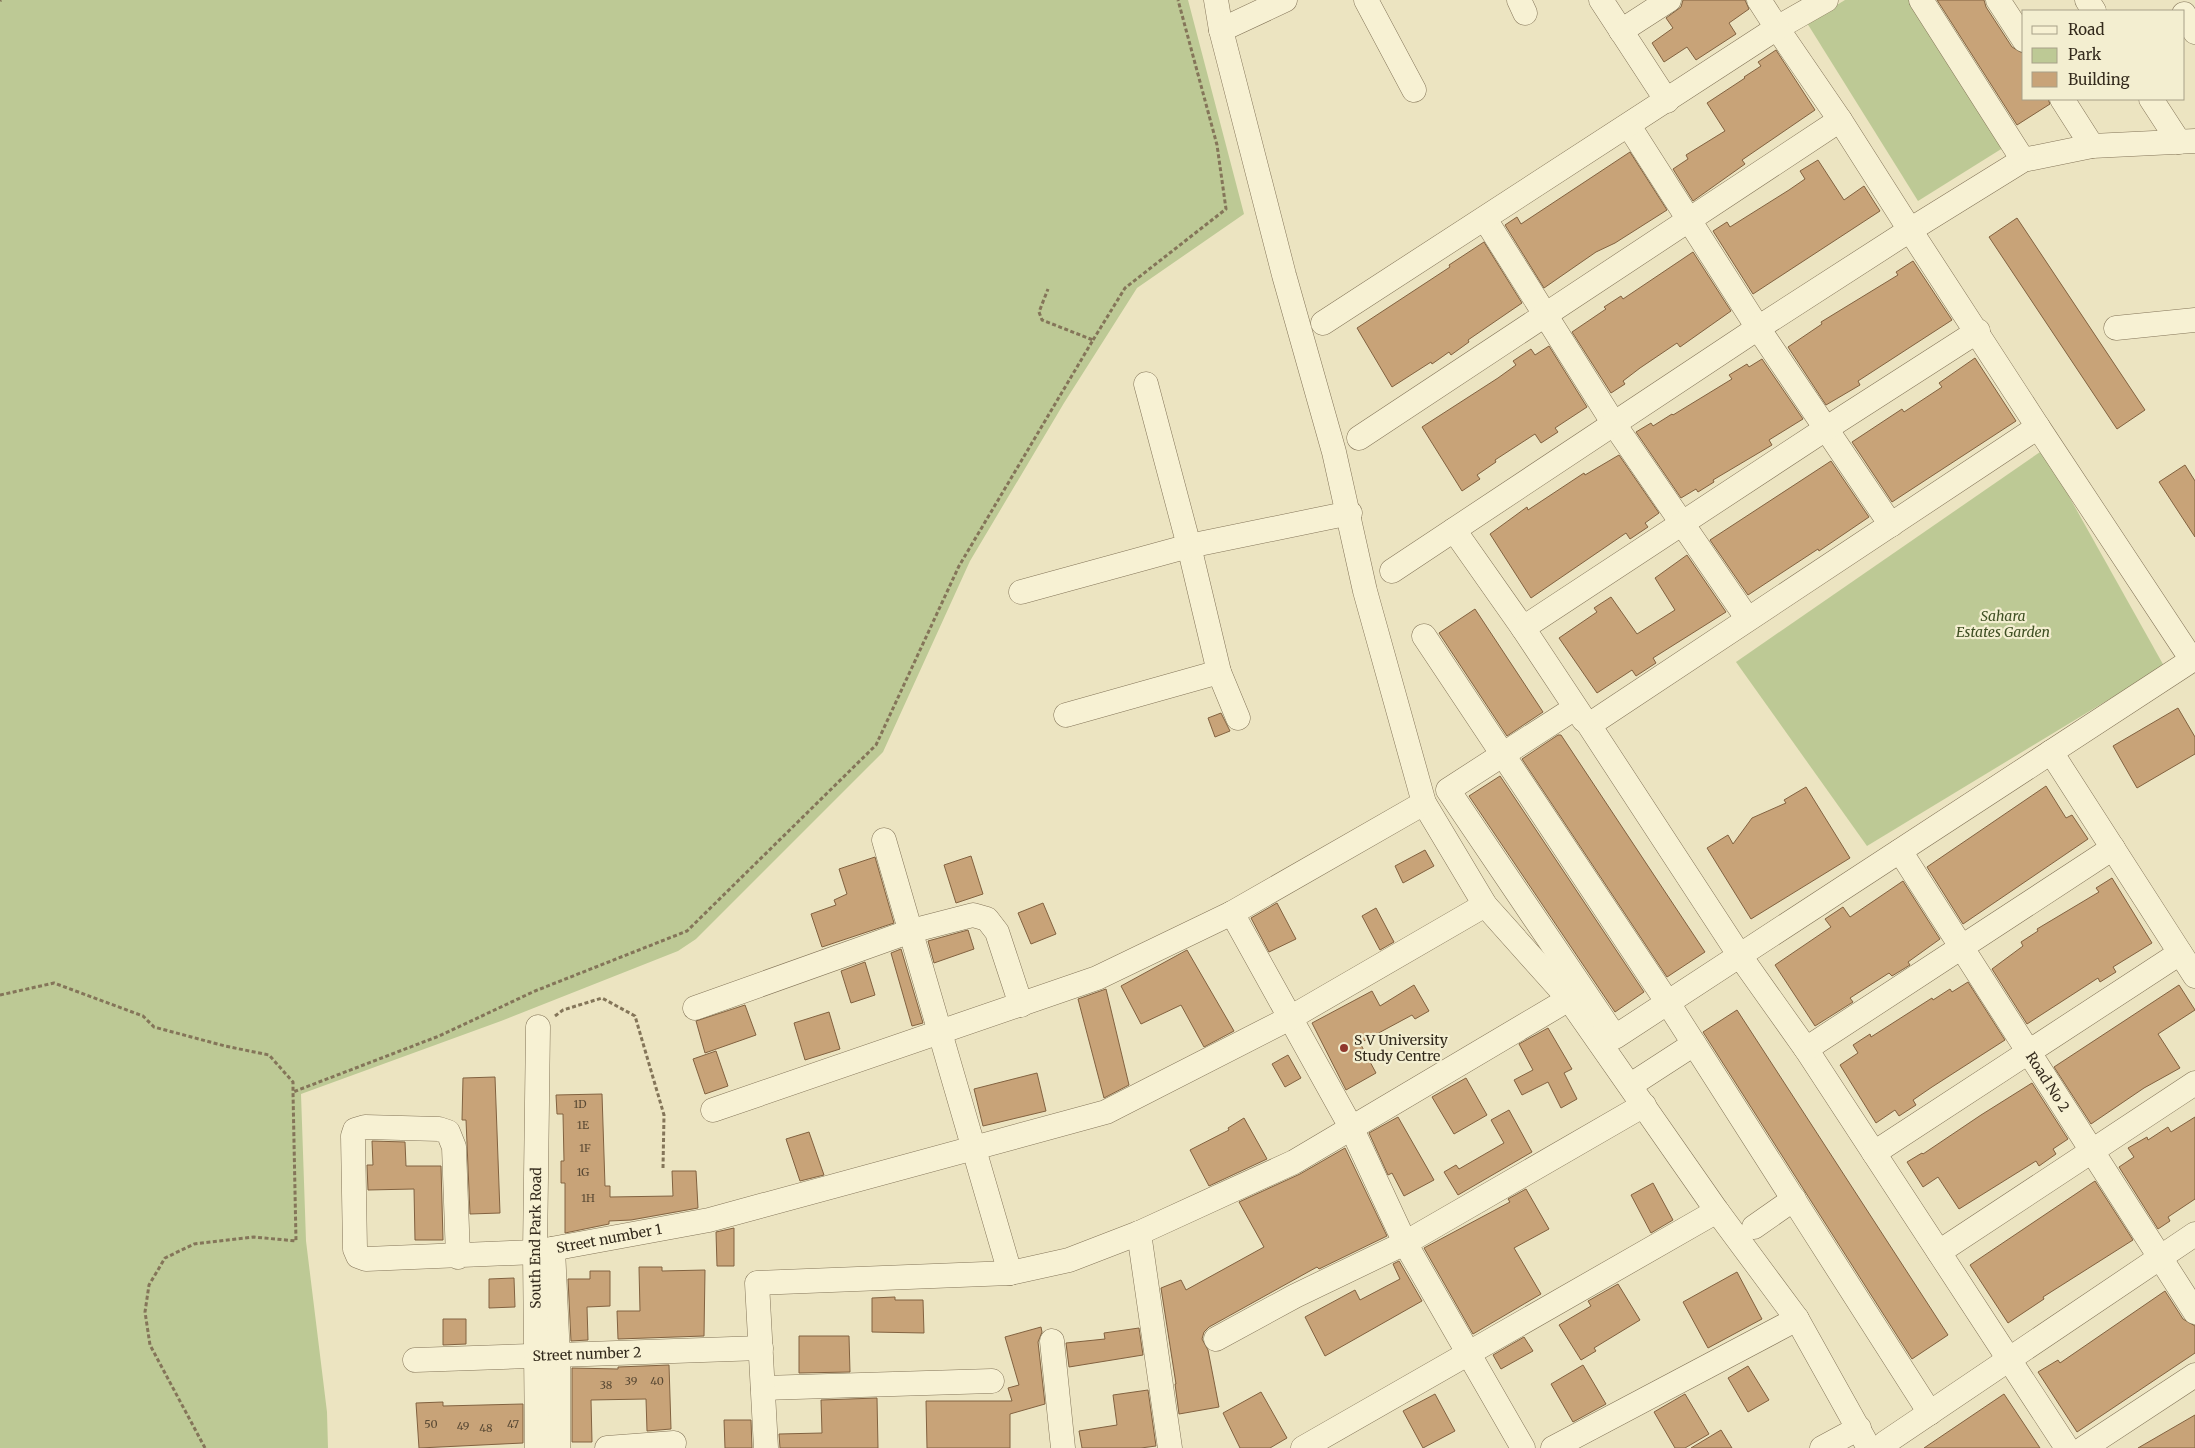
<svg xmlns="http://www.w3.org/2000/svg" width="2195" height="1448" font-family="Merriweather,serif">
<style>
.green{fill:#bdc995}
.building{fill:#c8a378;stroke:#826240}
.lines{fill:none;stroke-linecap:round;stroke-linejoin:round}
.minor-casing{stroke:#847559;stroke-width:25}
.path{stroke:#847559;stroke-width:3;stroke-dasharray:4 2.5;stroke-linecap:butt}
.minor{stroke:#f7f1d3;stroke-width:24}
.poi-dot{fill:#90372c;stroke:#f3eed0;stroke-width:2}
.labels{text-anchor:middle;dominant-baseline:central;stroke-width:4.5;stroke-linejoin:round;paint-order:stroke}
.number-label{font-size:11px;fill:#594934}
.park-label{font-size:14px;font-style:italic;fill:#405024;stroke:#f3eed0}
.poi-label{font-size:14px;fill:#342b1d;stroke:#f3eed0;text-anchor:start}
.street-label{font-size:14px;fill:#342b1d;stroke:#f3eed0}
</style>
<rect width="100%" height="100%" fill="#ece4c1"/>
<g class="green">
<path d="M 0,0 L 1188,0 L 1244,214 L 1137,288 L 1064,403 L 970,561 L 883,752 L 696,939 L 678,951 L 501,1021 L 301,1094 L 306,1241 L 327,1412 L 328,1448 L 0,1448 Z"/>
<path d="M 1845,0 L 1915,0 L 2006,146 L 1918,201 L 1807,23 Z"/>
<path d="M 2043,450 L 2164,666 L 1867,846 L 1736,662 Z"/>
</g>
<g class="building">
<path d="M 1683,0 L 1745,0 L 1749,9 L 1729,23 L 1736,34 L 1696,60 L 1687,47 L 1664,62 L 1652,43 L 1673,28 L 1666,18 L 1681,7 Z"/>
<path d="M 1937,0 L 1984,0 L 1986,7 L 2012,47 L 2024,54 L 2024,99 L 2048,99 L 2050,104 L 2017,125 Z"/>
<path d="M 1776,50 L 1815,110 L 1742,160 L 1745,164 L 1693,201 L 1673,169 L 1688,159 L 1686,155 L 1725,131 L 1707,103 L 1745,78 L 1744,77 L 1761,66 L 1758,62 Z"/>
<path d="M 1630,152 L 1667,210 L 1615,243 L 1596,252 L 1544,288 L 1505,225 L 1517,217 L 1521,224 Z"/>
<path d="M 1818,160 L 1844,200 L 1864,186 L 1880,211 L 1753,294 L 1713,231 L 1727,222 L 1730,227 L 1789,190 L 1805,179 L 1800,171 Z"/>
<path d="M 2017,218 L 2145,410 L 2117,429 L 1989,237 Z"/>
<path d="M 1484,242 L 1522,303 L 1468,340 L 1469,342 L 1451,355 L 1449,352 L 1432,364 L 1431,362 L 1392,387 L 1357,328 L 1450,267 L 1449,265 Z"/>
<path d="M 1693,252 L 1731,311 L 1680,347 L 1677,343 L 1640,368 L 1623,381 L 1625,384 L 1611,393 L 1572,332 L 1606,309 L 1604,307 L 1621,296 L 1623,299 Z"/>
<path d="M 1913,261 L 1952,320 L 1858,381 L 1860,385 L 1826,405 L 1788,347 L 1822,324 L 1821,322 L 1898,275 L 1896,272 Z"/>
<path d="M 1549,346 L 1587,407 L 1555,428 L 1558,432 L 1541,443 L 1535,434 L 1495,460 L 1496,462 L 1477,475 L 1480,479 L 1462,491 L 1422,427 L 1498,378 L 1516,365 L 1513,361 L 1531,349 L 1535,355 Z"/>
<path d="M 1975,358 L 2016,421 L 1892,502 L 1852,442 L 1902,409 L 1904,412 L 1942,387 L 1939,383 Z"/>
<path d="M 1762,359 L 1803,419 L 1769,440 L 1772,445 L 1713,480 L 1714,482 L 1698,492 L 1696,489 L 1681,498 L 1636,432 L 1651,423 L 1653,426 L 1672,414 L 1673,415 L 1732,379 L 1729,375 L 1747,364 L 1749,367 Z"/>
<path d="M 1619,455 L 1659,513 L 1645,523 L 1648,527 L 1630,539 L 1626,533 L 1531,598 L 1490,534 L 1527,507 L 1528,510 L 1584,473 L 1585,475 Z"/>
<path d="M 1831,461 L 1869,517 L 1819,551 L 1818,549 L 1748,595 L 1710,540 Z"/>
<path d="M 2185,465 L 2195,481 L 2195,537 L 2159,482 Z"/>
<path d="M 1687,555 L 1726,612 L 1653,658 L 1656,663 L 1636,676 L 1632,670 L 1597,693 L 1559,638 L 1597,612 L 1594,608 L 1611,597 L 1637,634 L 1675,610 L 1655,578 Z"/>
<path d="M 1475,609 L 1543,712 L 1507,736 L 1439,633 Z"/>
<path d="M 2178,708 L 2195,737 L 2195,754 L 2137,788 L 2113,746 Z"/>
<path d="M 1221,713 L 1230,731 L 1215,737 L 1208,718 Z"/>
<path d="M 1558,735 L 1561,735 L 1705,952 L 1667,977 L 1522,759 Z"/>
<path d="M 1500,776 L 1644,992 L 1615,1012 L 1469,796 Z"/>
<path d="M 2046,786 L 2066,818 L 2072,815 L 2088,839 L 1963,924 L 1927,867 Z"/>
<path d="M 1806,787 L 1850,858 L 1751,919 L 1707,848 L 1728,835 L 1733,844 L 1752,818 L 1786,803 L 1784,800 Z"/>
<path d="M 1425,850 L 1434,866 L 1403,883 L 1395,866 Z"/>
<path d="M 971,856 L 983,894 L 956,903 L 944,865 Z"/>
<path d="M 875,857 L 894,923 L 822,947 L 811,914 L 836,905 L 834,900 L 847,894 L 839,869 Z"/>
<path d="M 2112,878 L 2152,943 L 2113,967 L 2116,972 L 2100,982 L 2098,978 L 2027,1024 L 1992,969 L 2023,946 L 2021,942 L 2038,931 L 2037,929 L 2099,892 L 2096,888 Z"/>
<path d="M 1903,881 L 1940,939 L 1908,962 L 1910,965 L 1892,976 L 1889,973 L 1850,998 L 1853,1002 L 1815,1026 L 1775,965 L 1831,927 L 1825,919 L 1843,907 L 1850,917 Z"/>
<path d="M 1043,903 L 1056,934 L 1031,944 L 1018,913 Z"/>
<path d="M 1277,903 L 1296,939 L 1269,952 L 1251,918 Z"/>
<path d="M 1376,908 L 1394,942 L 1380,950 L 1362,916 Z"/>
<path d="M 968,930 L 974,949 L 934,963 L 928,941 Z"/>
<path d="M 901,949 L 923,1023 L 912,1026 L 891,953 Z"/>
<path d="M 1187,950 L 1234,1031 L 1204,1047 L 1181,1005 L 1141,1024 L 1121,986 Z"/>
<path d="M 865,962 L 875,995 L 851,1003 L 841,971 Z"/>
<path d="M 1968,982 L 2005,1040 L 1932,1087 L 1913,1100 L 1916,1105 L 1899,1116 L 1895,1110 L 1876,1123 L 1840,1065 L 1858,1053 L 1853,1045 L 1870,1034 L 1871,1037 L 1932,998 L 1933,1000 L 1950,989 L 1952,992 Z"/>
<path d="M 1414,985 L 1429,1011 L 1415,1019 L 1412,1015 L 1360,1043 L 1376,1073 L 1346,1090 L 1312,1023 L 1372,991 L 1380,1006 Z"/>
<path d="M 2179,985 L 2195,1010 L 2158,1034 L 2180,1068 L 2144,1088 L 2091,1124 L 2054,1067 Z"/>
<path d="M 1106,989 L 1129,1085 L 1104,1098 L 1078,999 Z"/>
<path d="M 745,1005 L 756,1035 L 705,1053 L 696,1021 Z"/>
<path d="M 1737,1010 L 1948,1335 L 1912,1359 L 1703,1032 Z"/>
<path d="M 829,1012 L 840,1049 L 805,1060 L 794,1023 Z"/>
<path d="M 1548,1028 L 1572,1069 L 1564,1073 L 1577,1099 L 1561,1108 L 1548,1082 L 1522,1095 L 1514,1080 L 1533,1070 L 1519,1044 Z"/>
<path d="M 716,1051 L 728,1086 L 705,1094 L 693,1059 Z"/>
<path d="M 1288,1055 L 1301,1078 L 1285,1087 L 1272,1064 Z"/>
<path d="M 1037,1073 L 1046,1111 L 983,1126 L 974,1089 Z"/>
<path d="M 495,1077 L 500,1213 L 470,1214 L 466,1120 L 462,1120 L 463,1078 Z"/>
<path d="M 1466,1078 L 1487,1115 L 1454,1134 L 1432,1097 Z"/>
<path d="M 2032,1083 L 2068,1139 L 2053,1149 L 2056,1154 L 2039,1166 L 2036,1161 L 1959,1209 L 1938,1177 L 1923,1187 L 1907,1162 L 1922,1153 L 1923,1154 L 1981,1115 Z"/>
<path d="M 602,1094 L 605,1186 L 610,1186 L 610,1197 L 673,1196 L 672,1171 L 696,1171 L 698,1208 L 631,1220 L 609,1221 L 609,1224 L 565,1233 L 565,1183 L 561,1183 L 561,1161 L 564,1161 L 563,1114 L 557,1114 L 556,1095 Z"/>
<path d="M 1509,1110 L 1532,1152 L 1458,1195 L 1444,1172 L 1456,1165 L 1459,1169 L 1504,1143 L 1491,1120 Z"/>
<path d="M 1398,1117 L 1434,1180 L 1404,1196 L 1392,1173 L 1388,1175 L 1369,1133 Z"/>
<path d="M 2195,1117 L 2195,1199 L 2168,1217 L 2170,1221 L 2158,1229 L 2119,1167 L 2134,1157 L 2128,1148 L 2147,1137 L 2148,1140 L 2168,1127 L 2171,1132 Z"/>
<path d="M 1244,1118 L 1267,1159 L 1209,1186 L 1190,1150 L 1229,1130 L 1228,1128 Z"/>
<path d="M 809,1132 L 824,1175 L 800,1181 L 786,1139 Z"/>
<path d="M 372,1141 L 405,1142 L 406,1166 L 441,1166 L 443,1240 L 415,1240 L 414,1189 L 368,1190 L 367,1165 L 373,1165 Z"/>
<path d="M 1345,1148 L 1387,1236 L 1319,1269 L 1317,1267 L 1209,1327 L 1204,1332 L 1202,1339 L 1208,1350 L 1219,1407 L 1179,1414 L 1175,1384 L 1176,1384 L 1161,1288 L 1181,1280 L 1186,1290 L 1264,1247 L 1239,1202 L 1300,1174 Z"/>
<path d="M 2095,1181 L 2133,1240 L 2043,1297 L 2044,1299 L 2008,1323 L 1970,1265 Z"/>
<path d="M 1653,1183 L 1673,1220 L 1651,1233 L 1631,1195 Z"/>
<path d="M 1526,1189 L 1549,1229 L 1514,1248 L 1541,1294 L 1473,1334 L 1424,1248 L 1510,1202 L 1508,1199 Z"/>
<path d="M 734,1228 L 734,1266 L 717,1266 L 716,1232 Z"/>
<path d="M 1399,1261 L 1422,1301 L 1325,1356 L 1305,1317 L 1355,1290 L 1360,1300 L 1400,1279 L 1393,1264 Z"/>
<path d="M 639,1267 L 662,1267 L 662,1271 L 705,1270 L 704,1336 L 618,1339 L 617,1311 L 640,1311 Z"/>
<path d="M 590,1271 L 610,1271 L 610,1306 L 587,1307 L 588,1340 L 571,1341 L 568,1279 L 590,1279 Z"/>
<path d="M 1737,1272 L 1762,1319 L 1708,1348 L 1683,1302 Z"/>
<path d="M 514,1278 L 515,1307 L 489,1308 L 489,1279 Z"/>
<path d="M 1618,1284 L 1640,1320 L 1594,1348 L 1596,1351 L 1581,1360 L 1559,1325 L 1591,1306 L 1588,1301 Z"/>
<path d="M 2165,1291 L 2183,1319 L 2195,1326 L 2195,1353 L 2077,1432 L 2038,1372 L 2058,1360 L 2060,1363 Z"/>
<path d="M 895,1297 L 895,1300 L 923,1300 L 924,1333 L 872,1332 L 872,1298 Z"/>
<path d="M 443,1319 L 466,1319 L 466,1344 L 443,1345 Z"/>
<path d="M 1041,1327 L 1042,1332 L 1038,1342 L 1045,1404 L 1010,1414 L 1010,1448 L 927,1448 L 926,1401 L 1012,1401 L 1008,1388 L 1019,1385 L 1005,1337 Z"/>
<path d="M 1139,1328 L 1143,1355 L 1069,1367 L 1066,1343 L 1105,1339 L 1104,1333 Z"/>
<path d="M 799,1336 L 849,1336 L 850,1372 L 799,1373 Z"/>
<path d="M 1524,1337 L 1533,1351 L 1501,1369 L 1493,1355 Z"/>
<path d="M 669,1365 L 671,1429 L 647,1431 L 646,1399 L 591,1400 L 592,1442 L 572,1442 L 572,1368 L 618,1369 L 618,1367 Z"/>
<path d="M 1583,1365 L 1606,1404 L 1573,1422 L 1551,1384 Z"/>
<path d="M 1748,1366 L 1769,1400 L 1748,1412 L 1728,1378 Z"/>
<path d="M 1148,1390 L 1156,1446 L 1141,1448 L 1082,1448 L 1079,1431 L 1117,1425 L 1113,1395 Z"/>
<path d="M 1261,1392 L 1287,1438 L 1270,1448 L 1240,1448 L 1223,1413 Z"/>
<path d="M 1435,1394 L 1455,1431 L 1423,1448 L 1403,1411 Z"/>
<path d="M 1685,1394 L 1709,1434 L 1685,1448 L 1675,1448 L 1654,1412 Z"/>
<path d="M 2004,1394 L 2040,1448 L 1924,1448 Z"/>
<path d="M 877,1398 L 878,1448 L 780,1448 L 779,1434 L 822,1433 L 821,1400 Z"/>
<path d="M 443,1402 L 443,1406 L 523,1404 L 523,1443 L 419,1448 L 416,1403 Z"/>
<path d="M 2195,1415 L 2195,1448 L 2138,1448 Z"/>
<path d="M 724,1420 L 751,1420 L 752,1448 L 725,1448 Z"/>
<path d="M 1721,1430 L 1732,1448 L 1691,1448 Z"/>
</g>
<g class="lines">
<defs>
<g id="minor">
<path d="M 1216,0 L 1221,30 L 1284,275 L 1334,452 L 1365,591 L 1424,803 L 1485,905 L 1569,999 L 1717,1211 L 1797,1319 L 1869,1448"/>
<path d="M 1366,0 L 1414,90"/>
<path d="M 1519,0 L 1525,13"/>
<path d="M 1601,0 L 1667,101"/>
<path d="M 1826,0 L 1777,28 L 1840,120 L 1910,230 L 2023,160 L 2092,146 L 2195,141"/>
<path d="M 1921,0 L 2023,160"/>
<path d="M 1998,0 L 2024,40"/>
<path d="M 2087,0 L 2094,11"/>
<path d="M 2184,14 L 2195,32"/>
<path d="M 1221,30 L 1285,0"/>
<path d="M 1621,31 L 1669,0"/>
<path d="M 2062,99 L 2092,146"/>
<path d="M 2151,99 L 2179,142"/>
<path d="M 1629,126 L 1758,328 L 1891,525"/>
<path d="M 1485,219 L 1614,424 L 1747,618"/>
<path d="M 1323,323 L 1777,28 L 1759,0"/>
<path d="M 2116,328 L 2195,320"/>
<path d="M 1146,384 L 1189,546 L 1219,672 L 1238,718"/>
<path d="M 1359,438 L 1840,120"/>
<path d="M 1454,530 L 1523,628"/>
<path d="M 1392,571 L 1758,328 L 1910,230 L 2038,427"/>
<path d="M 1021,592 L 1189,546 L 1350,513"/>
<path d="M 1424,636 L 1668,1003 L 1930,1413"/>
<path d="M 1575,708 L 1448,790 L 1615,1037 L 2192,660 L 2038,427 L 1589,725 L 1740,956 L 1806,1049 L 2067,1448"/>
<path d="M 1066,715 L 1219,672"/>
<path d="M 1584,720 L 1523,628 L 1827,428 L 1978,331"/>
<path d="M 2051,752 L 2195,976"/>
<path d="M 884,840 L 1010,1273"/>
<path id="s1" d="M 1900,851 L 2195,1312"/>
<path d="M 1232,913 L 1352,1129 L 1405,1243 L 1523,1448"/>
<path d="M 695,1008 L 911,931 L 973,915 L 987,919 L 997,932 L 1021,1005"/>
<path d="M 1806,1049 L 2113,848"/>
<path d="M 1640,1079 L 1694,1044"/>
<path d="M 713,1110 L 1097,978 L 1232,913 L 1424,803"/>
<path d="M 1874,1153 L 2180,953"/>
<path d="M 1754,1227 L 1794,1199"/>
<path d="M 1139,1233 L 1170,1448"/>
<path d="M 553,1249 L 558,1357 L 558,1448"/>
<path d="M 1939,1252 L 2195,1083"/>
<path id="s2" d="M 458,1257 L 454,1147 L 448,1132 L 439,1129 L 365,1127 L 355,1130 L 353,1136 L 355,1249 L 358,1256 L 366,1259 L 535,1252 L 709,1220 L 1106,1112 L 1290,1018 L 1485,905"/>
<path d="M 1216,1339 L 1295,1296 L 1405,1243 L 1644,1105"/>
<path d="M 1052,1341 L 1063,1448"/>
<path id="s3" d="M 415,1360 L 761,1348"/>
<path d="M 763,1388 L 992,1381"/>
<path d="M 1885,1443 L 2195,1234"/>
<path id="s4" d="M 537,1448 L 535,1252 L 538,1027"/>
<path d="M 607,1448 L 674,1443"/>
<path d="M 766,1448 L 757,1283 L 1010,1273 L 1069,1260 L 1139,1233 L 1294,1162 L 1569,999"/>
<path d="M 1303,1448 L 1717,1211"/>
<path d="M 1553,1448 L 1797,1319"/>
<path d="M 1822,1448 L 1859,1428"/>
<path d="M 2084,1448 L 2195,1375"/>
</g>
</defs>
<use href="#minor" class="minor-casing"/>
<g class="path">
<path d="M 0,1 L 1,0"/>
<path d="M 1093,340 L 1125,288 L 1226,209 L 1217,145 L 1178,0"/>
<path d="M 0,995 L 54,983 L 143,1016 L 154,1027 L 225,1046 L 269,1055 L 293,1082 L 293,1091"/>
<path d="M 555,1016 L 563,1010 L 602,998 L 635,1016 L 664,1115 L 663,1168"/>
<path d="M 205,1448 L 150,1345 L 145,1312 L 149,1285 L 165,1258 L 194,1244 L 254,1237 L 296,1241 L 293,1092 L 439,1036 L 535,991 L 687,931 L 876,745 L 959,566 L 1093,340 L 1042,320 L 1039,312 L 1048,289"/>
</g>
<use href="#minor" class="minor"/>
</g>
<circle class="poi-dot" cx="1344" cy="1048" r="5"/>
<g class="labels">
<g class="number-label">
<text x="580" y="1104">1D</text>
<text x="583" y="1125">1E</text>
<text x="585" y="1148">1F</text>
<text x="583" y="1172">1G</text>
<text x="588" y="1198">1H</text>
<text x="631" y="1381">39</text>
<text x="657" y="1381">40</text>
<text x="606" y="1385">38</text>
<text x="431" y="1424">50</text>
<text x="513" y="1424">47</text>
<text x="463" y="1426">49</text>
<text x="486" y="1428">48</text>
</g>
<g class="park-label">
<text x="2003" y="616">Sahara<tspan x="2003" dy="16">Estates Garden</tspan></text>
</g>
<g class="poi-label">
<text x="1354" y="1040">S V University<tspan x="1354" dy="16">Study Centre</tspan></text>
</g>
<g class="street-label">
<text stroke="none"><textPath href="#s1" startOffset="274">Road No 2</textPath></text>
<text stroke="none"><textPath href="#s4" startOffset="210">South End Park Road</textPath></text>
<text stroke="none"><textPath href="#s2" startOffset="600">Street number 1</textPath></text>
<text stroke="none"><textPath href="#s3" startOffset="172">Street number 2</textPath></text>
</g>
</g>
<rect x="2022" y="10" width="162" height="90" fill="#f3eed0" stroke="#a7a088"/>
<rect x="2032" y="26" width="25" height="8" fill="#f7f1d3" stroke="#a7a088"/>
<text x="2068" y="35" font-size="15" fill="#342b1d">Road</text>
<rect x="2032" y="48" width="25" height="15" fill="#bdc995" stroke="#a7a088"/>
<text x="2068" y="60" font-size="15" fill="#342b1d">Park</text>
<rect x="2032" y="72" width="25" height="15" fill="#c8a378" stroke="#a7a088"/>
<text x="2068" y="85" font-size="15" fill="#342b1d">Building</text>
</svg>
